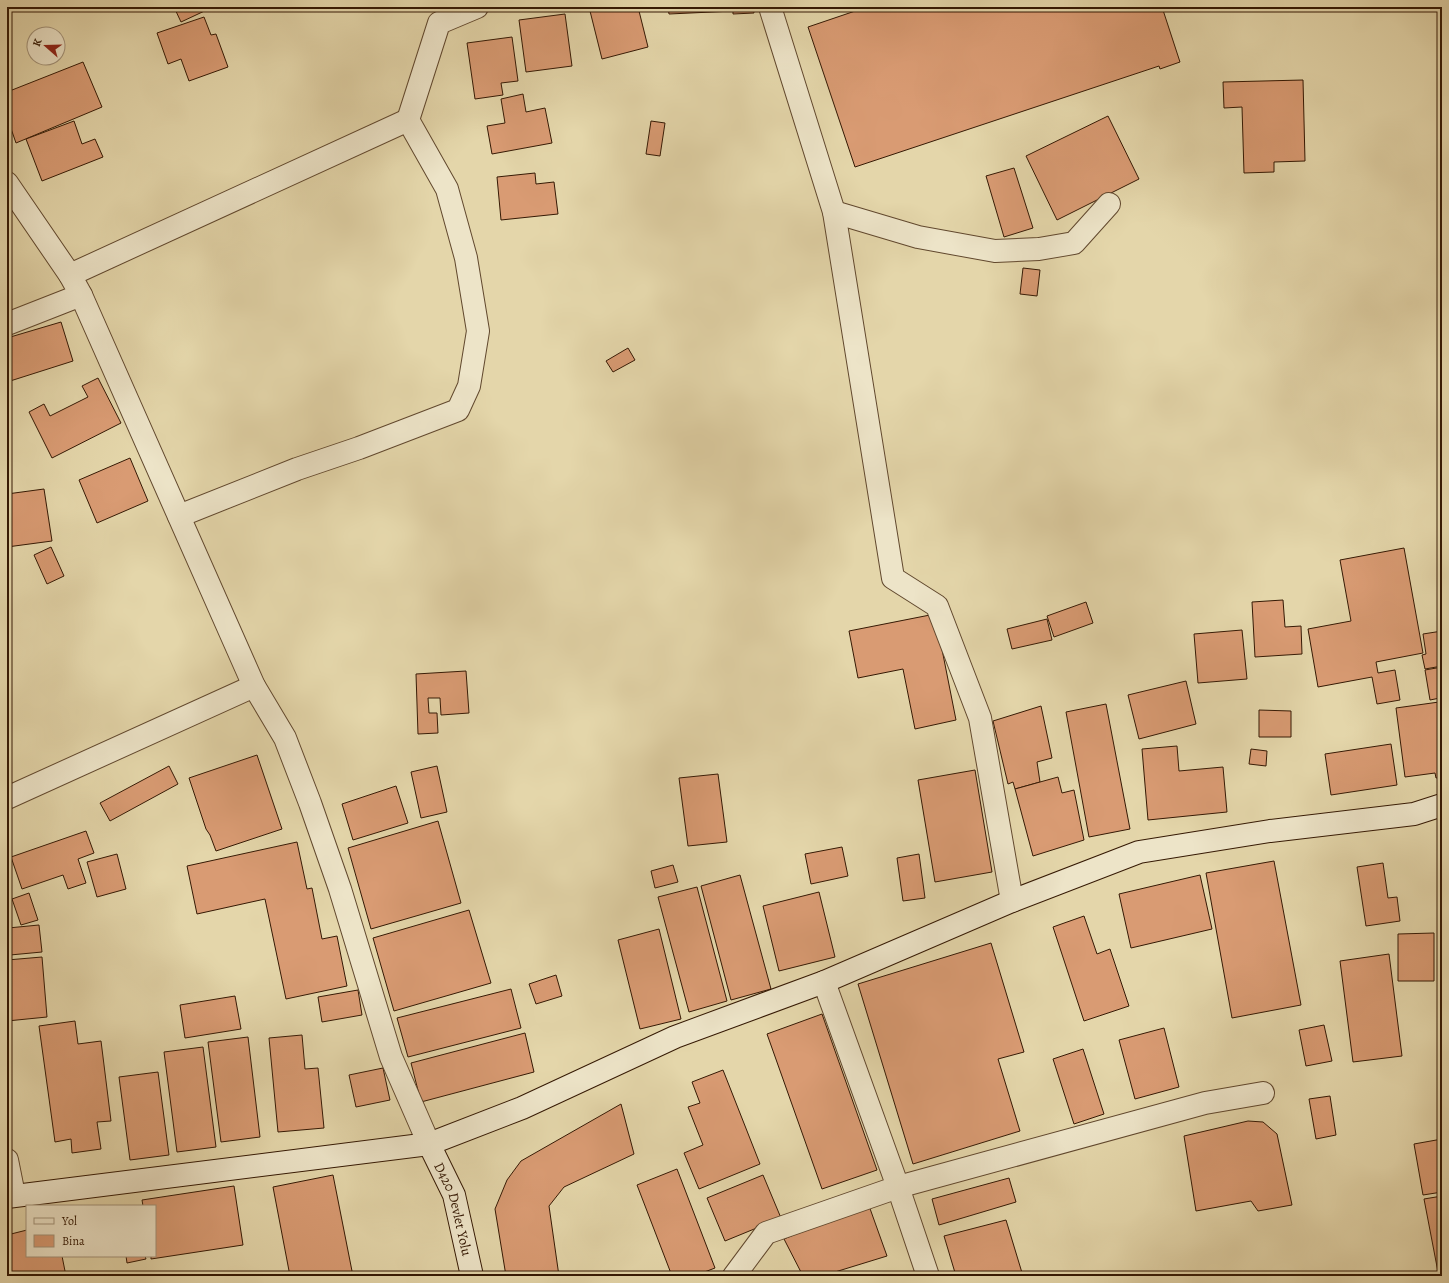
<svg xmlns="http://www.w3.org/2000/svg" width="1449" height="1283" font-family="Alegreya,serif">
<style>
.building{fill:#d99b73;stroke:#351904}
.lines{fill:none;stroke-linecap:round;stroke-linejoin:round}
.street-casing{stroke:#61482e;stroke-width:24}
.secondary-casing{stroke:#351904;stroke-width:24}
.street{stroke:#ede4c8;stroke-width:22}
.secondary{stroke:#ede4c8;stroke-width:22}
.labels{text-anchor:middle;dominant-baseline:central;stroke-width:3;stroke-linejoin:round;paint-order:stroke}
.street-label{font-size:14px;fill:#351904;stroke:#ede4c8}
</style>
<rect width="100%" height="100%" fill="#e4d6aa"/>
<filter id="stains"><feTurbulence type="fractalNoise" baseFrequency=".005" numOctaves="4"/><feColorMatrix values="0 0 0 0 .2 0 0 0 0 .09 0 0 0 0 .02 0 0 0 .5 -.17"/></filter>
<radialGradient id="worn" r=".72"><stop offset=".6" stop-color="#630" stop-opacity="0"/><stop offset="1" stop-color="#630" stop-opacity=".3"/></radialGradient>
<g class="building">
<path d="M 174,7 L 213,7 L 181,22 Z"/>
<path d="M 589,7 L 638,7 L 648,47 L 602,59 Z"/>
<path d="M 668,7 L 753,7 L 754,13 L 733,14 L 733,11 L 669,14 Z"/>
<path d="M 867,7 L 1162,7 L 1180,62 L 1160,69 L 1159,66 L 855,167 L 808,27 Z"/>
<path d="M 565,14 L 572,66 L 526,72 L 519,20 Z"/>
<path d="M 204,17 L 211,35 L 216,34 L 228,67 L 189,81 L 181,59 L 168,64 L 157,33 Z"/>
<path d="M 512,37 L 518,81 L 501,83 L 503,95 L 475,99 L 467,43 Z"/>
<path d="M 83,62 L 102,107 L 16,143 L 7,117 L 7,92 Z"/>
<path d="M 1303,80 L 1305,161 L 1274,162 L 1274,172 L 1244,173 L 1242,107 L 1224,108 L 1223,82 Z"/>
<path d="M 523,94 L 526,112 L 545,108 L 552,143 L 492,154 L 487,126 L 505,123 L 501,99 Z"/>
<path d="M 1108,116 L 1139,179 L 1057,220 L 1026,156 Z"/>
<path d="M 74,121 L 82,144 L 95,139 L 103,157 L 42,181 L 26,139 Z"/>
<path d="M 651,121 L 665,123 L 660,156 L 646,154 Z"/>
<path d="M 1014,168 L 1033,228 L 1004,237 L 986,176 Z"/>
<path d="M 535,173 L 536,184 L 554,182 L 558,214 L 501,220 L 497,177 Z"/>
<path d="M 1023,268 L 1040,270 L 1037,296 L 1020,294 Z"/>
<path d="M 61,322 L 73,361 L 7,382 L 7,338 Z"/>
<path d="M 628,348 L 635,360 L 613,372 L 606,361 Z"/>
<path d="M 98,378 L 121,423 L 52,458 L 29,412 L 44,404 L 50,416 L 88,397 L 82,386 Z"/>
<path d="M 130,458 L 148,501 L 97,523 L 79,480 Z"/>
<path d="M 44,489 L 52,541 L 7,547 L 7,494 Z"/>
<path d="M 51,547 L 64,576 L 47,584 L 34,555 Z"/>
<path d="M 1404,548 L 1423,653 L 1376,662 L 1378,673 L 1395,670 L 1400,700 L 1377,704 L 1372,677 L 1318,687 L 1308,629 L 1351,621 L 1340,560 Z"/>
<path d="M 1283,600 L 1285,627 L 1301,626 L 1302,654 L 1255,657 L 1252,602 Z"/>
<path d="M 1086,602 L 1093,623 L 1054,637 L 1047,616 Z"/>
<path d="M 935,614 L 956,720 L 915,729 L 903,669 L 858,678 L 849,631 Z"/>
<path d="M 1047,619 L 1052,640 L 1012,649 L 1007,629 Z"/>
<path d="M 1242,630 L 1247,679 L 1198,683 L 1194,634 Z"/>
<path d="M 1442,631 L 1442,666 L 1425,669 L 1422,655 L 1426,654 L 1423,634 Z"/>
<path d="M 1442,667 L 1442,711 L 1440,698 L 1430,700 L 1425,670 Z"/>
<path d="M 466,671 L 469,713 L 441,715 L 440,698 L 428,698 L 429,713 L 437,713 L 438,733 L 418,734 L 416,674 Z"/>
<path d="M 1186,681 L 1196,724 L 1139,739 L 1128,695 Z"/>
<path d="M 1439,702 L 1442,726 L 1442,777 L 1436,778 L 1435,773 L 1405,777 L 1396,708 Z"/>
<path d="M 1106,704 L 1130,829 L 1089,837 L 1066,712 Z"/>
<path d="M 1041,706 L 1052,758 L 1037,762 L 1040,782 L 1015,789 L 1013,782 L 1008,784 L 993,721 Z"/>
<path d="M 1259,710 L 1291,711 L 1291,737 L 1259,737 Z"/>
<path d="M 1391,744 L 1397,785 L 1331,795 L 1325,754 Z"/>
<path d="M 1177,746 L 1179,771 L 1223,767 L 1227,812 L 1148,820 L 1142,749 Z"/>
<path d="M 1251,749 L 1267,751 L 1266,766 L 1249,764 Z"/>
<path d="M 257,755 L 282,829 L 216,851 L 210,835 L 206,829 L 189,778 Z"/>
<path d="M 169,766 L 178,784 L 110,821 L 100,803 Z"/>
<path d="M 437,766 L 447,812 L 421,818 L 411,772 Z"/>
<path d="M 975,770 L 992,872 L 935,882 L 918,780 Z"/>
<path d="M 718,774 L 727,842 L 688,846 L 679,778 Z"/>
<path d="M 1058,777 L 1062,793 L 1074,790 L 1084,840 L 1033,856 L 1015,789 Z"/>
<path d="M 396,786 L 408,823 L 353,840 L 342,804 Z"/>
<path d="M 438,821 L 461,903 L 371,929 L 348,848 Z"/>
<path d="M 86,831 L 94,853 L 78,859 L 86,883 L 68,889 L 63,875 L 22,889 L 11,857 Z"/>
<path d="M 297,842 L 307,889 L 312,888 L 322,939 L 337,936 L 347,986 L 286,999 L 265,899 L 197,914 L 187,866 Z"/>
<path d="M 842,847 L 848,876 L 811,884 L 805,854 Z"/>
<path d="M 117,854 L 126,889 L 97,897 L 87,862 Z"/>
<path d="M 919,854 L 925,898 L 903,901 L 897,858 Z"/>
<path d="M 1274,861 L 1301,1005 L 1232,1018 L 1206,873 Z"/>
<path d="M 1383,863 L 1388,898 L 1397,897 L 1400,921 L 1366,926 L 1357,867 Z"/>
<path d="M 673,865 L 678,882 L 655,888 L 651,871 Z"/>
<path d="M 740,875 L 771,989 L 731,1000 L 701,886 Z"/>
<path d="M 1200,875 L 1212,929 L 1131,948 L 1119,894 Z"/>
<path d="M 697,887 L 727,1001 L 689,1012 L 658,897 Z"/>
<path d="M 819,892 L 835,957 L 779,971 L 763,906 Z"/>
<path d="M 29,893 L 38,920 L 21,925 L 12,899 Z"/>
<path d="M 469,910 L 491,983 L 394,1011 L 373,938 Z"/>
<path d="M 1084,916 L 1097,954 L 1110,949 L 1129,1006 L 1084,1021 L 1053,927 Z"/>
<path d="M 39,925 L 42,952 L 10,955 L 8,928 Z"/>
<path d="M 659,929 L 681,1019 L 640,1029 L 618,940 Z"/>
<path d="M 1434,933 L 1434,981 L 1398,981 L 1398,934 Z"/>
<path d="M 991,943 L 1024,1052 L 998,1059 L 1020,1131 L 913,1164 L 858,984 Z"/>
<path d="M 1389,954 L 1402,1056 L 1353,1062 L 1340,961 Z"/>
<path d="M 42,957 L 47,1017 L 7,1021 L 7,960 Z"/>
<path d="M 556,975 L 562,996 L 536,1004 L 529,984 Z"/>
<path d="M 511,989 L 521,1028 L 408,1057 L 397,1018 Z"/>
<path d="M 358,990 L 362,1015 L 322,1022 L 318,997 Z"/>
<path d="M 235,996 L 241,1029 L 185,1038 L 180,1005 Z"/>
<path d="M 822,1014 L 877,1170 L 822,1189 L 767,1034 Z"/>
<path d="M 75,1021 L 78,1044 L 101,1041 L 111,1121 L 97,1122 L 101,1149 L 72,1153 L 71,1139 L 55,1142 L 39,1026 Z"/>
<path d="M 1324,1025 L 1332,1061 L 1306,1066 L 1299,1030 Z"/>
<path d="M 1164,1028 L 1179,1087 L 1135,1099 L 1119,1040 Z"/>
<path d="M 525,1033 L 534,1072 L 421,1102 L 411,1063 Z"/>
<path d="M 302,1035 L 305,1069 L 318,1068 L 324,1128 L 278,1132 L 269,1038 Z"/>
<path d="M 248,1037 L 260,1137 L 221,1142 L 208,1042 Z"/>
<path d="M 203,1047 L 216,1147 L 177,1152 L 164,1052 Z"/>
<path d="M 1083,1049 L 1104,1114 L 1074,1124 L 1053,1059 Z"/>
<path d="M 383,1068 L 390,1100 L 356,1107 L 349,1075 Z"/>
<path d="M 723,1070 L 760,1164 L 699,1189 L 684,1153 L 703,1145 L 688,1107 L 700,1103 L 692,1082 Z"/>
<path d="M 158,1072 L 169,1155 L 130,1160 L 119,1077 Z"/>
<path d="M 1330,1096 L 1336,1135 L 1316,1139 L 1309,1099 Z"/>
<path d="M 621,1104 L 634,1154 L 564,1187 L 549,1206 L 559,1276 L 506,1276 L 495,1209 L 507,1180 L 521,1161 Z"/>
<path d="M 1248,1121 L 1263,1122 L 1277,1134 L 1292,1205 L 1258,1211 L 1251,1201 L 1196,1211 L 1184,1136 Z"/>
<path d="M 1442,1139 L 1442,1192 L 1423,1195 L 1414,1144 Z"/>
<path d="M 677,1169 L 715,1268 L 694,1276 L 672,1276 L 637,1185 Z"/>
<path d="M 333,1175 L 353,1276 L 290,1276 L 273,1187 Z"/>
<path d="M 763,1175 L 781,1218 L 725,1241 L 707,1198 Z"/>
<path d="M 1009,1178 L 1016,1202 L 939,1225 L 932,1199 Z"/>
<path d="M 234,1186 L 243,1245 L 151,1259 L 151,1256 L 155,1256 L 155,1206 L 143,1206 L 142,1200 Z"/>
<path d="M 1442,1196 L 1442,1271 L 1438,1272 L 1424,1199 Z"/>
<path d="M 868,1203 L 887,1256 L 822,1276 L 803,1276 L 784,1239 Z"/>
<path d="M 1006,1220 L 1023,1276 L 956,1276 L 944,1236 Z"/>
<path d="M 27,1230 L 27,1256 L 62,1256 L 66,1276 L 7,1276 L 7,1235 Z"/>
<path d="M 126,1256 L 145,1256 L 146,1259 L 127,1263 Z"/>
</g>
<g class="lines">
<defs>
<g id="street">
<path d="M 770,7 L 834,212 L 893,578 L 937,606 L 980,718 L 1012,901"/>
<path d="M 7,183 L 70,275 L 81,295 L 254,686 L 285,738 L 310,803 L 340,889 L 391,1057 L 429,1144"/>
<path d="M 834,212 L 918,237 L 995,251 L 1039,249 L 1074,243 L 1109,204"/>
<path d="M 70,275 L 408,120"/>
<path d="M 7,324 L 81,295"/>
<path d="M 179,516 L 297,469 L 359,448 L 458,410 L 469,386 L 478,331 L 466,258 L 447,189 L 408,120 L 439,23 L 477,7"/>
<path d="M 7,798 L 254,686"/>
<path d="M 824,982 L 898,1187 L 928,1276"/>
<path d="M 7,1160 L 14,1195"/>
<path d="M 734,1276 L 766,1233 L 898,1187 L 1205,1103 L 1263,1093"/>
</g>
<g id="secondary">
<path id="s1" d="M 429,1144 L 454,1195 L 472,1276"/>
<path d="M 7,1197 L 429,1144 L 522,1108 L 675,1037 L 824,982 L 1012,901 L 1139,852 L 1270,831 L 1414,814 L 1442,805"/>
</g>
</defs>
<use href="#street" class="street-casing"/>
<use href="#secondary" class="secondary-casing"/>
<use href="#street" class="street"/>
<use href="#secondary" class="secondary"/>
</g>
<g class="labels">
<g class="street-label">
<text stroke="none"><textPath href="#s1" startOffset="70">D420 Devlet Yolu</textPath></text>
</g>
</g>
<rect width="1449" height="1283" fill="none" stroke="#e4d6aa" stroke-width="24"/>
<rect x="8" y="8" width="1433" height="1267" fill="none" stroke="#351904" stroke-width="2"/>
<rect x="12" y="12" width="1425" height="1259" fill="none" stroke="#351904"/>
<rect x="26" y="1205" width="130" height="52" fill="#ede4c8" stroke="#a3937a"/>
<rect x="34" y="1218" width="20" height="6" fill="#ede4c8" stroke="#a3937a"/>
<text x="62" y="1225" font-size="12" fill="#351904">Yol</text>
<rect x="34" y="1235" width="20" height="12" fill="#d99b73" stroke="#a3937a"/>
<text x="62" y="1245" font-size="12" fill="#351904">Bina</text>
<g transform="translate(46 46) rotate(290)"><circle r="19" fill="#ede4c8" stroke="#a3937a"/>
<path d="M0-3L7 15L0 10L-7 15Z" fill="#8f2418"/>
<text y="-6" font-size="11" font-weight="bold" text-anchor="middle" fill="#351904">K</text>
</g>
<rect width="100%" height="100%" filter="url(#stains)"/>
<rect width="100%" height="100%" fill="url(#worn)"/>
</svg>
